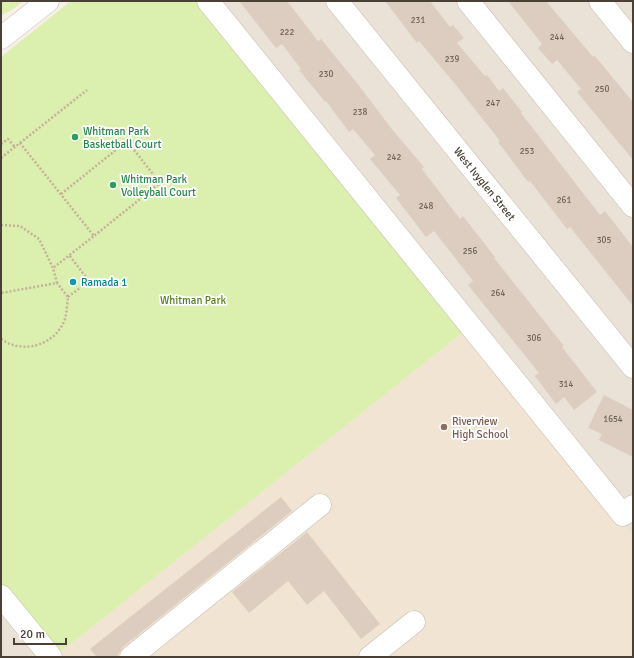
<svg xmlns="http://www.w3.org/2000/svg" width="634" height="658" font-family="Signika,sans-serif">
<style>
.residential{fill:#ebe2d7}
.education{fill:#f1e4d2}
.green{fill:#dbefae}
.building{fill:#dccdc0}
.lines{fill:none;stroke-linecap:round;stroke-linejoin:round}
.minor-casing{stroke:#c6baae;stroke-width:23}
.path{stroke:#c7b09a;stroke-width:2.5;stroke-dasharray:2 2;stroke-linecap:butt}
.minor{stroke:#fff;stroke-width:22}
.leisure-dot{fill:#2e9e5b;stroke:#fff;stroke-width:1.5}
.culture-dot{fill:#0f9aa8;stroke:#fff;stroke-width:1.5}
.education-dot{fill:#8d6e63;stroke:#fff;stroke-width:1.5}
.labels{text-anchor:middle;dominant-baseline:central;stroke-width:3.5;stroke-linejoin:round;paint-order:stroke}
.number-label{font-size:9px;fill:#6f6358}
.leisure-label{font-size:11px;fill:#27864d;stroke:#fff;text-anchor:start}
.street-label{font-size:11px;fill:#4b4036;stroke:#fff}
.culture-label{font-size:11px;fill:#0d838f;stroke:#fff;text-anchor:start}
.park-label{font-size:11px;fill:#537f21;stroke:#fff}
.education-label{font-size:11px;fill:#785e54;stroke:#fff;text-anchor:start}
</style>
<rect width="100%" height="100%" fill="#f6f0e9"/>
<g class="residential">
<path d="M 196,1 L 633,1 L 633,537 L 622,524 Z"/>
<path d="M 1,584 L 58,654 L 60,657 L 1,657 Z"/>
</g>
<path class="education" d="M 466,330 L 633,537 L 633,657 L 60,657 L 58,654 Z"/>
<g class="green">
<path d="M 1,1 L 23,1 L 12,10 L 1,15 Z"/>
<path d="M 71,1 L 196,1 L 466,330 L 58,654 L 1,584 L 1,57 Z"/>
</g>
<g class="building">
<path d="M 239,1 L 287,1 L 318,41 L 321,39 L 357,83 L 391,128 L 424,167 L 422,169 L 460,219 L 463,216 L 495,257 L 494,258 L 564,346 L 562,347 L 597,392 L 574,410 L 564,397 L 556,404 L 535,376 L 539,373 L 468,285 L 473,281 L 434,231 L 426,237 L 396,198 L 400,195 L 370,159 L 375,155 L 353,129 L 349,132 L 326,101 L 325,102 L 299,70 L 301,69 L 282,44 L 276,48 Z"/>
<path d="M 385,1 L 430,1 L 450,27 L 453,25 L 464,38 L 457,43 L 485,76 L 487,75 L 499,91 L 503,88 L 522,112 L 521,113 L 600,215 L 605,211 L 633,247 L 633,306 L 570,227 L 567,229 L 530,181 L 528,182 L 498,142 L 500,141 L 455,84 L 419,41 L 417,43 Z"/>
<path d="M 508,1 L 546,1 L 593,57 L 594,55 L 633,102 L 633,160 L 577,92 L 581,89 L 557,60 L 552,64 L 538,48 L 542,44 Z"/>
<path d="M 604,395 L 633,410 L 633,457 L 599,440 L 602,434 L 588,428 Z"/>
<path d="M 281,497 L 292,511 L 123,647 L 117,657 L 97,657 L 90,649 Z"/>
<path d="M 307,532 L 380,624 L 361,639 L 324,591 L 307,605 L 288,581 L 249,613 L 232,592 Z"/>
</g>
<g class="lines">
<defs>
<g id="minor">
<path d="M 208,1 L 623,515 L 633,506"/>
<path id="s1" d="M 337,1 L 633,367"/>
<path d="M 468,1 L 633,206"/>
<path d="M 600,1 L 633,42"/>
<path d="M 1,38 L 48,1"/>
<path d="M 1,596 L 51,657"/>
<path d="M 131,657 L 320,505"/>
<path d="M 370,657 L 414,622"/>
</g>
</defs>
<use href="#minor" class="minor-casing"/>
<g class="path">
<path d="M 20,143 L 87,90"/>
<path d="M 1,144 L 8,139 L 15,147"/>
<path d="M 1,158 L 20,143 L 94,236 L 53,268"/>
<path d="M 61,194 L 127,141 L 160,183 L 94,236"/>
<path d="M 1,225 L 20,226 L 39,239 L 53,268 L 57,283 L 1,293"/>
<path d="M 68,297 L 89,281 L 69,255"/>
<path d="M 1,339 C 23,355 56,345 65,319 C 67,312 67,304 68,297 L 57,283"/>
</g>
<use href="#minor" class="minor"/>
</g>
<g class="leisure-dot">
<circle cx="75" cy="137" r="4"/>
<circle cx="113" cy="185" r="4"/>
</g>
<circle class="culture-dot" cx="73" cy="282" r="4"/>
<circle class="education-dot" cx="444" cy="427" r="4"/>
<g class="labels">
<g class="number-label">
<text x="418" y="20">231</text>
<text x="287" y="32">222</text>
<text x="557" y="37">244</text>
<text x="452" y="59">239</text>
<text x="326" y="74">230</text>
<text x="602" y="89">250</text>
<text x="493" y="103">247</text>
<text x="360" y="112">238</text>
<text x="527" y="151">253</text>
<text x="394" y="157">242</text>
<text x="564" y="200">261</text>
<text x="426" y="206">248</text>
<text x="604" y="240">305</text>
<text x="470" y="251">256</text>
<text x="498" y="293">264</text>
<text x="534" y="338">306</text>
<text x="566" y="384">314</text>
<text x="613" y="419">1654</text>
</g>
<g class="leisure-label">
<text x="83" y="131">Whitman Park<tspan x="83" dy="13">Basketball Court</tspan></text>
<text x="121" y="179">Whitman Park<tspan x="121" dy="13">Volleyball Court</tspan></text>
</g>
<g class="street-label">
<text stroke="none"><textPath href="#s1" startOffset="235">West Ivyglen Street</textPath></text>
</g>
<g class="culture-label">
<text x="81" y="282">Ramada 1</text>
</g>
<g class="park-label">
<text x="193" y="300">Whitman Park</text>
</g>
<g class="education-label">
<text x="452" y="421">Riverview<tspan x="452" dy="13">High School</tspan></text>
</g>
</g>
<rect width="634" height="658" fill="none" stroke="#4b4036" stroke-width="4"/>
<path d="M14 638v6h52v-6" fill="none" stroke="#4b4036" stroke-width="2"/>
<text x="20" y="638" font-size="12" fill="#4b4036" stroke="#ffffff" stroke-width="3" paint-order="stroke">20 m</text>
</svg>
